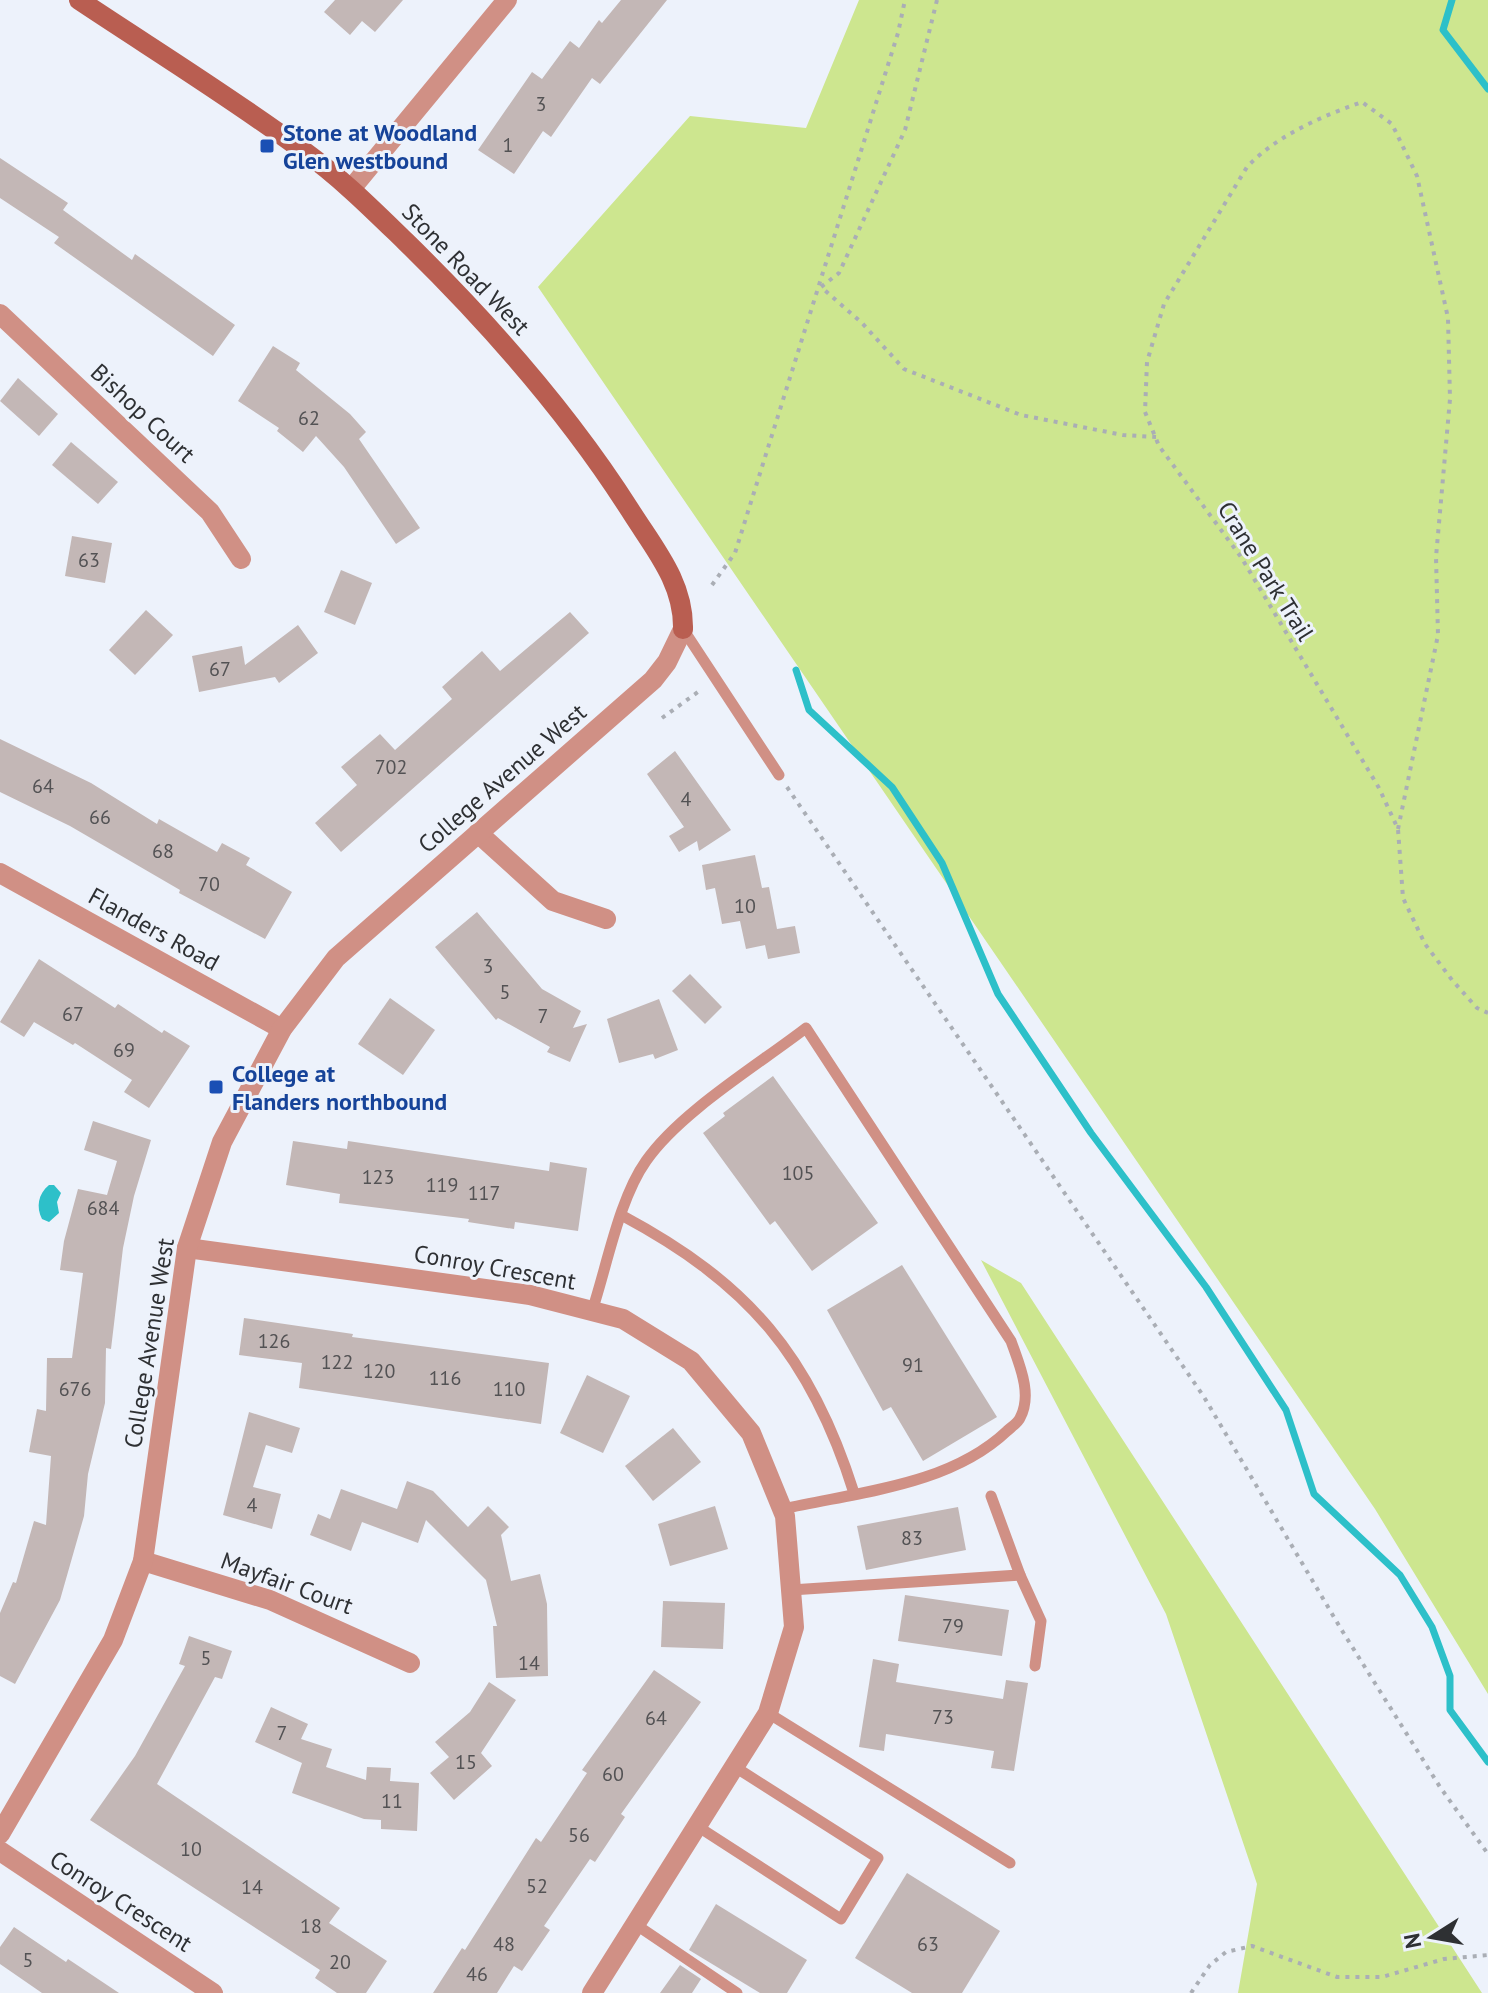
<svg xmlns="http://www.w3.org/2000/svg" width="1488" height="1993" font-family="'PT Sans',sans-serif">
<style>
.green{fill:#cde68f}
.water{fill:#2dc0c9}
.lines{fill:none;stroke-linecap:round;stroke-linejoin:round}
.stream{stroke:#2dc0c9;stroke-width:7}
.building{fill:#c3b7b6}
.path{stroke:#aaaeb5;stroke-width:4;stroke-dasharray:4 6;stroke-linecap:butt}
.service{stroke:#d09085;stroke-width:11}
.minor{stroke:#d09085;stroke-width:20}
.tertiary{stroke:#d09085;stroke-width:20}
.secondary{stroke:#b95e51;stroke-width:20}
.transit-dot{fill:#1a4fb4;stroke:#edf2fb;stroke-width:3}
.labels{text-anchor:middle;dominant-baseline:central;stroke-width:6;stroke-linejoin:round;paint-order:stroke}
.number-label{font-size:20px;fill:#535254}
.transit-label{font-size:24px;font-weight:bold;fill:#164399;stroke:#edf2fb;text-anchor:start}
.street-label{font-size:24px;fill:#2e3033;stroke:#edf2fb}
</style>
<rect width="100%" height="100%" fill="#edf2fb"/>
<g class="green">
<path d="M 859,0 L 1488,0 L 1488,1694 L 1375,1509 L 538,287 L 690,116 L 806,128 Z"/>
<path d="M 981,1260 L 1021,1283 L 1482,1993 L 1238,1993 L 1257,1884 L 1166,1614 Z"/>
</g>
<path class="water" d="M 49,1185 L 54,1185 L 61,1193 L 57,1202 L 59,1213 L 49,1222 L 42,1219 C 36,1207 38,1194 49,1185 Z"/>
<g class="lines">
<g class="stream">
<path d="M 1452,0 L 1443,30 L 1488,89"/>
<path d="M 796,670 L 809,710 L 892,787 L 942,863 L 998,994 L 1091,1133 L 1206,1287 L 1286,1410 L 1314,1494 L 1400,1575 L 1432,1627 L 1450,1676 L 1450,1710 L 1488,1762"/>
</g>
</g>
<g class="building">
<path d="M 335,0 L 403,0 L 375,32 L 362,21 L 350,35 L 324,12 Z"/>
<path d="M 621,0 L 667,0 L 600,84 L 592,78 L 551,137 L 543,131 L 514,174 L 478,150 L 532,72 L 542,79 L 570,41 L 579,48 L 599,20 L 602,23 Z"/>
<path d="M 0,158 L 68,203 L 63,210 L 132,260 L 135,254 L 235,325 L 213,356 L 54,243 L 59,237 L 0,198 Z"/>
<path d="M 273,346 L 300,363 L 296,370 L 350,414 L 366,432 L 359,439 L 420,528 L 396,544 L 344,467 L 316,436 L 303,452 L 277,431 L 279,428 L 238,401 Z"/>
<path d="M 18,378 L 58,414 L 39,436 L 0,401 Z"/>
<path d="M 71,442 L 118,482 L 98,504 L 52,465 Z"/>
<path d="M 72,536 L 112,543 L 105,583 L 65,576 Z"/>
<path d="M 341,570 L 372,583 L 355,625 L 324,612 Z"/>
<path d="M 146,610 L 173,635 L 135,675 L 109,650 Z"/>
<path d="M 570,612 L 589,633 L 341,852 L 315,823 L 357,785 L 341,767 L 380,734 L 395,750 L 452,699 L 442,687 L 482,651 L 500,671 Z"/>
<path d="M 298,625 L 318,653 L 279,683 L 275,677 L 199,692 L 192,656 L 242,646 L 245,665 Z"/>
<path d="M 0,739 L 91,783 L 157,824 L 159,819 L 217,852 L 222,843 L 250,858 L 246,865 L 292,892 L 265,939 L 179,893 L 180,890 L 70,826 L 0,792 Z"/>
<path d="M 675,751 L 731,830 L 699,851 L 697,841 L 679,852 L 669,836 L 684,827 L 647,774 Z"/>
<path d="M 755,855 L 762,888 L 769,887 L 777,929 L 795,926 L 800,953 L 768,959 L 765,945 L 746,949 L 740,921 L 722,924 L 715,888 L 706,890 L 702,865 Z"/>
<path d="M 477,912 L 542,989 L 581,1011 L 573,1028 L 587,1024 L 570,1062 L 547,1052 L 550,1047 L 498,1018 L 496,1020 L 435,947 Z"/>
<path d="M 39,959 L 115,1008 L 118,1004 L 162,1033 L 164,1030 L 190,1046 L 149,1108 L 124,1092 L 132,1080 L 75,1043 L 73,1045 L 34,1022 L 24,1037 L 0,1022 Z"/>
<path d="M 690,974 L 722,1007 L 705,1024 L 672,991 Z"/>
<path d="M 390,998 L 435,1030 L 403,1075 L 358,1044 Z"/>
<path d="M 659,999 L 678,1050 L 655,1059 L 653,1054 L 619,1063 L 607,1019 Z"/>
<path d="M 773,1076 L 878,1223 L 812,1271 L 775,1221 L 770,1225 L 703,1133 L 725,1116 L 723,1113 Z"/>
<path d="M 93,1121 L 151,1140 L 134,1196 L 123,1248 L 111,1349 L 106,1348 L 105,1403 L 88,1474 L 84,1516 L 60,1600 L 15,1684 L 0,1676 L 0,1613 L 13,1582 L 16,1583 L 34,1521 L 46,1525 L 51,1456 L 29,1452 L 37,1409 L 46,1411 L 47,1358 L 72,1358 L 83,1273 L 60,1270 L 64,1241 L 78,1189 L 107,1195 L 117,1161 L 84,1150 Z"/>
<path d="M 293,1141 L 347,1149 L 348,1141 L 549,1171 L 550,1162 L 587,1168 L 578,1231 L 515,1222 L 514,1229 L 468,1222 L 469,1219 L 339,1203 L 340,1194 L 286,1185 Z"/>
<path d="M 902,1265 L 997,1417 L 923,1461 L 891,1407 L 883,1411 L 827,1310 Z"/>
<path d="M 244,1318 L 353,1334 L 352,1337 L 549,1363 L 541,1424 L 299,1388 L 302,1363 L 239,1355 Z"/>
<path d="M 587,1375 L 630,1396 L 603,1453 L 560,1433 Z"/>
<path d="M 249,1412 L 300,1428 L 292,1453 L 266,1445 L 253,1487 L 281,1494 L 272,1529 L 223,1515 Z"/>
<path d="M 673,1428 L 701,1462 L 653,1501 L 625,1466 Z"/>
<path d="M 407,1481 L 433,1491 L 468,1527 L 488,1506 L 509,1527 L 501,1535 L 511,1581 L 540,1574 L 547,1604 L 548,1676 L 496,1678 L 493,1626 L 497,1626 L 486,1580 L 426,1520 L 418,1543 L 362,1522 L 351,1551 L 310,1535 L 318,1514 L 330,1519 L 341,1489 L 397,1509 Z"/>
<path d="M 715,1506 L 728,1549 L 670,1566 L 658,1524 Z"/>
<path d="M 958,1507 L 966,1550 L 866,1570 L 857,1526 Z"/>
<path d="M 905,1595 L 1009,1610 L 1002,1656 L 898,1641 Z"/>
<path d="M 663,1601 L 725,1603 L 723,1649 L 661,1647 Z"/>
<path d="M 189,1636 L 232,1651 L 222,1679 L 215,1677 L 157,1784 L 340,1908 L 329,1923 L 387,1961 L 366,1993 L 337,1993 L 315,1978 L 320,1970 L 90,1820 L 135,1756 L 185,1666 L 179,1664 Z"/>
<path d="M 873,1659 L 899,1664 L 896,1682 L 1003,1699 L 1006,1680 L 1028,1683 L 1014,1771 L 991,1768 L 994,1751 L 886,1734 L 884,1751 L 859,1747 Z"/>
<path d="M 654,1670 L 701,1702 L 621,1814 L 625,1817 L 595,1862 L 590,1859 L 544,1926 L 550,1930 L 522,1971 L 514,1966 L 497,1993 L 433,1993 L 462,1948 L 465,1950 L 536,1838 L 541,1842 L 587,1773 L 582,1770 Z"/>
<path d="M 489,1682 L 516,1700 L 481,1753 L 492,1766 L 454,1800 L 430,1773 L 449,1757 L 435,1742 L 470,1712 Z"/>
<path d="M 271,1707 L 308,1724 L 301,1739 L 332,1749 L 326,1767 L 366,1780 L 367,1767 L 391,1768 L 390,1781 L 419,1783 L 417,1831 L 381,1829 L 381,1820 L 364,1819 L 292,1793 L 302,1763 L 255,1742 Z"/>
<path d="M 907,1873 L 1000,1931 L 962,1993 L 912,1993 L 855,1958 Z"/>
<path d="M 716,1904 L 807,1960 L 787,1993 L 760,1993 L 689,1950 Z"/>
<path d="M 14,1927 L 66,1962 L 68,1959 L 119,1993 L 42,1993 L 0,1964 L 0,1947 Z"/>
<path d="M 680,1965 L 701,1979 L 692,1993 L 660,1993 Z"/>
</g>
<g class="lines">
<g class="path">
<path d="M 937,0 L 905,130 L 839,273 L 821,287 L 862,323 L 904,369 L 1021,415 L 1123,435 L 1156,437"/>
<path d="M 712,585 L 735,553 L 898,33 L 905,0"/>
<path d="M 662,718 L 702,689"/>
<path d="M 787,787 L 1204,1397 L 1341,1629 L 1440,1787 L 1488,1854"/>
<path d="M 1398,829 L 1438,635 L 1436,557 L 1450,399 L 1448,318 L 1417,176 L 1392,124 L 1362,102 C 1322,116 1276,136 1247,167 L 1164,304 L 1147,362 L 1145,412 L 1159,446 L 1241,557 L 1379,788 L 1398,829 L 1403,898 L 1425,944 L 1452,980 L 1477,1008 L 1488,1013"/>
<path d="M 1191,1993 L 1210,1965 L 1226,1952 L 1252,1946 L 1337,1977 L 1382,1977 L 1444,1959 L 1488,1955"/>
</g>
<g class="service">
<path d="M 683,629 L 779,775"/>
<path d="M 623,1216 C 748,1283 811,1356 854,1493"/>
<path d="M 592,1311 C 607,1266 619,1199 646,1161 C 680,1112 758,1065 806,1028 L 1011,1341 C 1019,1364 1033,1394 1020,1418 C 1018,1423 1010,1428 1007,1431 C 949,1486 857,1492 783,1509"/>
<path d="M 1020,1575 L 1041,1621 L 1035,1666"/>
<path d="M 791,1590 L 1020,1575 L 991,1496"/>
<path d="M 768,1713 L 1010,1863"/>
<path d="M 697,1826 L 841,1919 L 878,1858 L 735,1767"/>
<path d="M 635,1924 L 737,1993"/>
</g>
<g class="minor">
<path d="M 351,189 L 507,0"/>
<path d="M 0,314 L 210,512 L 241,559"/>
<path d="M 478,833 L 553,901 L 606,919"/>
<path d="M 0,873 L 282,1029"/>
<path d="M 187,1248 L 530,1295 L 623,1319 L 691,1361 L 751,1433 L 785,1516 L 794,1627 L 768,1713 L 592,1993"/>
<path d="M 143,1561 L 270,1600 L 410,1663"/>
<path d="M 0,1851 L 213,1993"/>
</g>
<path class="tertiary" d="M 0,1834 L 113,1640 L 143,1561 L 187,1248 L 222,1142 L 282,1029 L 336,958 L 653,680 L 667,662 L 683,629"/>
<path class="secondary" d="M 79,0 C 154,50 232,98 305,152 C 341,178 373,210 405,241 C 488,322 567,411 630,510 C 653,547 684,582 683,629"/>
</g>
<g class="transit-dot">
<rect x="259" y="138" width="16" height="16" rx="4"/>
<rect x="208" y="1079" width="16" height="16" rx="4"/>
</g>
<g class="labels">
<g class="number-label">
<text x="541" y="104">3</text>
<text x="508" y="145">1</text>
<text x="309" y="418">62</text>
<text x="89" y="560">63</text>
<text x="220" y="669">67</text>
<text x="391" y="767">702</text>
<text x="43" y="786">64</text>
<text x="686" y="799">4</text>
<text x="100" y="817">66</text>
<text x="163" y="851">68</text>
<text x="209" y="884">70</text>
<text x="745" y="906">10</text>
<text x="488" y="966">3</text>
<text x="505" y="992">5</text>
<text x="73" y="1014">67</text>
<text x="543" y="1016">7</text>
<text x="124" y="1050">69</text>
<text x="798" y="1173">105</text>
<text x="378" y="1177">123</text>
<text x="442" y="1185">119</text>
<text x="484" y="1193">117</text>
<text x="103" y="1208">684</text>
<text x="274" y="1341">126</text>
<text x="337" y="1362">122</text>
<text x="913" y="1365">91</text>
<text x="379" y="1371">120</text>
<text x="445" y="1378">116</text>
<text x="75" y="1389">676</text>
<text x="509" y="1389">110</text>
<text x="252" y="1505">4</text>
<text x="912" y="1538">83</text>
<text x="953" y="1626">79</text>
<text x="206" y="1658">5</text>
<text x="529" y="1663">14</text>
<text x="943" y="1717">73</text>
<text x="656" y="1718">64</text>
<text x="282" y="1733">7</text>
<text x="466" y="1762">15</text>
<text x="613" y="1774">60</text>
<text x="392" y="1801">11</text>
<text x="579" y="1835">56</text>
<text x="191" y="1849">10</text>
<text x="537" y="1886">52</text>
<text x="252" y="1887">14</text>
<text x="311" y="1926">18</text>
<text x="504" y="1944">48</text>
<text x="928" y="1944">63</text>
<text x="28" y="1960">5</text>
<text x="340" y="1962">20</text>
<text x="477" y="1974">46</text>
</g>
<g class="transit-label">
<text x="283" y="132">Stone at Woodland<tspan x="283" dy="28">Glen westbound</tspan></text>
<text x="232" y="1073">College at<tspan x="232" dy="28">Flanders northbound</tspan></text>
</g>
<g class="street-label">
<text transform="translate(466 269) rotate(46)">Stone Road West</text>
<text transform="translate(143 413) rotate(43)">Bishop Court</text>
<text transform="translate(1266 571) rotate(58)">Crane Park Trail</text>
<text transform="translate(502 778) rotate(-41)">College Avenue West</text>
<text transform="translate(154 929) rotate(29)">Flanders Road</text>
<text transform="translate(495 1267) rotate(10)">Conroy Crescent</text>
<text transform="translate(149 1343) rotate(-81)">College Avenue West</text>
<text transform="translate(287 1583) rotate(20)">Mayfair Court</text>
<text transform="translate(121 1901) rotate(33)">Conroy Crescent</text>
</g>
</g>
<g transform="translate(1432 1937) rotate(259)" stroke="#edf2fb" stroke-width="6" paint-order="stroke">
<path d="M0-6L14 30L0 20L-14 30Z" fill="#2e3033"/>
<text y="-12" font-size="22" font-weight="bold" text-anchor="middle" fill="#2e3033">N</text>
</g>
</svg>
